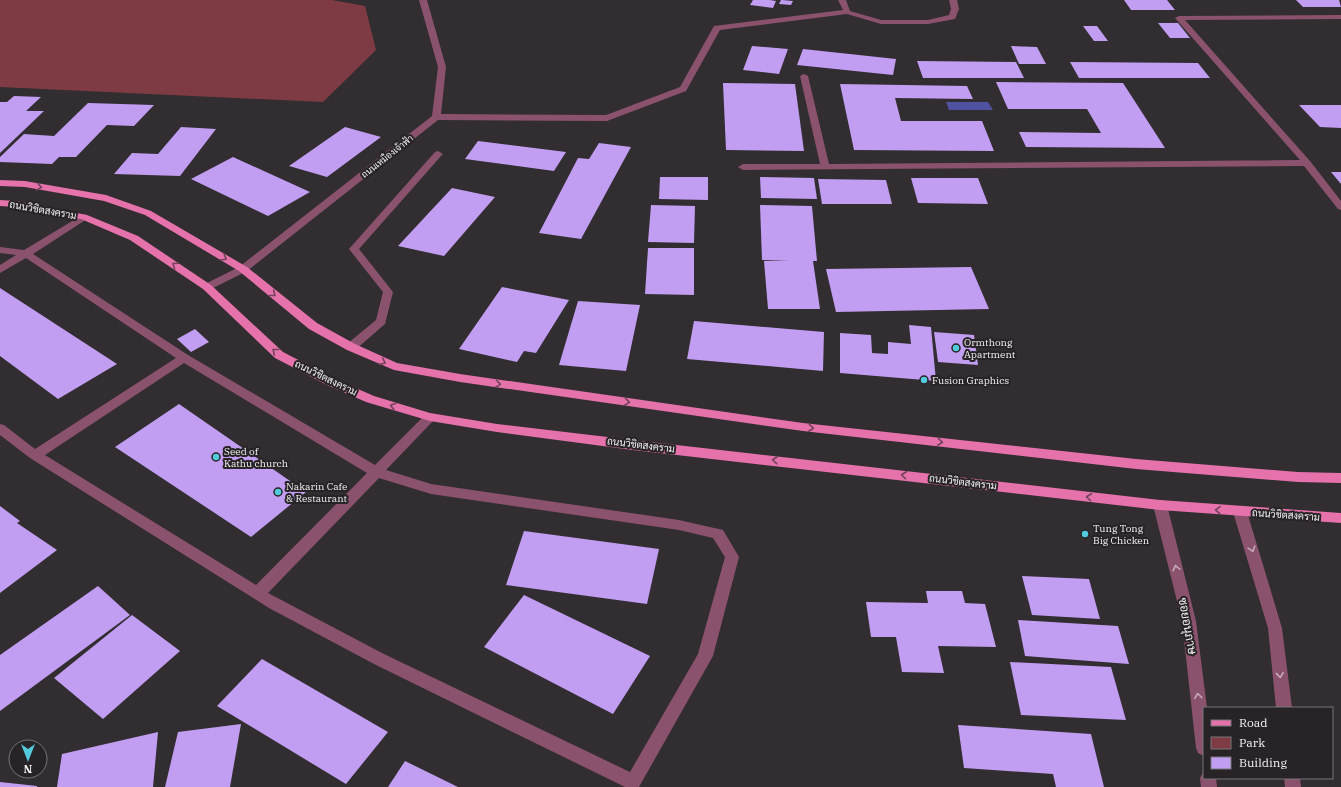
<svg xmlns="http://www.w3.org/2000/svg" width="1341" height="787" font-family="'IBM Plex Serif',Sarabun,serif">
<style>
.green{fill:#7f3b43}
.water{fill:#5052a1}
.building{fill:#c29ef2}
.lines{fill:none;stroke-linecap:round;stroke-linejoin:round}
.minor{fill:#8b526d;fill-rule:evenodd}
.major{fill:#e572ab;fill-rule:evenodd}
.oneway{stroke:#73435b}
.oneway2{stroke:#c5aab7}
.poi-dot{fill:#53cadc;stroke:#272326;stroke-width:1.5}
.labels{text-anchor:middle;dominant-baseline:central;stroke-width:4;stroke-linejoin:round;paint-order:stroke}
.far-street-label{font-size:9px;fill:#f5f2f4;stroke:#272326}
.street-label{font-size:10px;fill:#f5f2f4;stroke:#272326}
.poi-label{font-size:10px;fill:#f5f2f4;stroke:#272326;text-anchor:start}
.near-street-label{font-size:12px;fill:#f5f2f4;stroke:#272326}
</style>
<rect width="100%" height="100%" fill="#312d30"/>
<path class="green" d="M 0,0 L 332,0 L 365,6 L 376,50 L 323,102 L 0,87 Z"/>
<path class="water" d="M 946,102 L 988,102 L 993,110 L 949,110 Z"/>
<g class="building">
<path d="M 753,0 L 770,0 L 776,1 L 773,8 L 750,5 Z"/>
<path d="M 781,0 L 782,0 L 793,1 L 791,5 L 779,4 Z"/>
<path d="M 1124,0 L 1167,0 L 1175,10 L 1131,10 Z"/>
<path d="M 1296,0 L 1339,0 L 1341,7 L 1303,7 Z"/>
<path d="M 1158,23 L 1178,23 L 1190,38 L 1170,38 Z"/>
<path d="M 1083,26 L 1097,26 L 1108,41 L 1094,41 Z"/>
<path d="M 752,46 L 788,49 L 779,74 L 743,70 Z"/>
<path d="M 1011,46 L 1037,47 L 1046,64 L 1019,64 Z"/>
<path d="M 803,49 L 896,59 L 893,75 L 797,65 Z"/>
<path d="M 917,61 L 1016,62 L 1024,78 L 923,78 Z"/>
<path d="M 1070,62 L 1198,63 L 1210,78 L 1079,78 Z"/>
<path d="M 996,82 L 1123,83 L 1165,148 L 1026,147 L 1019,132 L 1101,133 L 1087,109 L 1008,109 Z"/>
<path d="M 723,83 L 795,84 L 804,151 L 726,150 Z"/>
<path d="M 840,84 L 967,86 L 973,99 L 895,98 L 901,121 L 982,121 L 994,151 L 854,150 Z"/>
<path d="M 14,96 L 41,97 L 26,111 L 44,111 L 0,153 L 0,102 L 7,102 Z"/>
<path d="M 88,103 L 154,105 L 134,126 L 107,125 L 76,157 L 59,157 L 52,164 L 0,162 L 0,157 L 24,134 L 54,136 Z"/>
<path d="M 1299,105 L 1341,105 L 1341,128 L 1320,127 Z"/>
<path d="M 181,127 L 216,129 L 180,176 L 114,174 L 132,153 L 158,154 Z"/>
<path d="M 345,127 L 381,137 L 327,177 L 289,166 Z"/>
<path d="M 478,141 L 566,152 L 554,171 L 465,159 Z"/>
<path d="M 599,143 L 631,147 L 581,239 L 539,233 L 578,158 L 589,159 Z"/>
<path d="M 233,157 L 310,192 L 268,216 L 191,179 Z"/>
<path d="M 1331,172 L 1341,172 L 1341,184 Z"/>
<path d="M 660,177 L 708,177 L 708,200 L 659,199 Z"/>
<path d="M 760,177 L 814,178 L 817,199 L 761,198 Z"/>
<path d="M 911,178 L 978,178 L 988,204 L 918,203 Z"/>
<path d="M 818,179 L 886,180 L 892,204 L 822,204 Z"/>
<path d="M 452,188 L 495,197 L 444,256 L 398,246 Z"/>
<path d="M 651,205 L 695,206 L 694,243 L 648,242 Z"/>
<path d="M 760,205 L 812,206 L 817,261 L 813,261 L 820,309 L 768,309 L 764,261 L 789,261 L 762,260 Z"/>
<path d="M 648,248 L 694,248 L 694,295 L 645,294 Z"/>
<path d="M 971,267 L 989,309 L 836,312 L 826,269 Z"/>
<path d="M 502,287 L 569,300 L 536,353 L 524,351 L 517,362 L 459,349 Z"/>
<path d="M 0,288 L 117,364 L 58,399 L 0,356 Z"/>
<path d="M 578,301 L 640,305 L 626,371 L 559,365 Z"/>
<path d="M 694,321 L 824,332 L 823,371 L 687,359 Z"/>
<path d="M 909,325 L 931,327 L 936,381 L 840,373 L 840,333 L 871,335 L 872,353 L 888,354 L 888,342 L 911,344 Z"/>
<path d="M 195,329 L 209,342 L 191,352 L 177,339 Z"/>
<path d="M 934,332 L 974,335 L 978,365 L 938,362 Z"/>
<path d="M 179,404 L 306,492 L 251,537 L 115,447 Z"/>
<path d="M 0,506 L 20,521 L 17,523 L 57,550 L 0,593 Z"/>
<path d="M 524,531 L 659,549 L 647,604 L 506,585 Z"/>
<path d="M 1022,576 L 1089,579 L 1100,619 L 1032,615 Z"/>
<path d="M 98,586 L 130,615 L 0,711 L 0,655 Z"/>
<path d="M 926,591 L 962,591 L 965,603 L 985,604 L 996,647 L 938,646 L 944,673 L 902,672 L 896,637 L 871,637 L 866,602 L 928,603 Z"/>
<path d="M 524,595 L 650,656 L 613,714 L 484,647 Z"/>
<path d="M 132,615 L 180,651 L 103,719 L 54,678 Z"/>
<path d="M 1018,620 L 1118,626 L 1129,664 L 1025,656 Z"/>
<path d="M 262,659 L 388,732 L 346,784 L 217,706 Z"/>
<path d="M 1010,662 L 1111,667 L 1126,720 L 1021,715 Z"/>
<path d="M 241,724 L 230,787 L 165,787 L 178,732 Z"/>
<path d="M 958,725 L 1091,734 L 1104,787 L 1056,787 L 1053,774 L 964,768 Z"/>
<path d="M 158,732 L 153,787 L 57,787 L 62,754 Z"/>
<path d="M 405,761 L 458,787 L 388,787 Z"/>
<path d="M 0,782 L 37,786 L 37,787 L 0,787 Z"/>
</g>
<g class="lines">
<g class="minor">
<path d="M 419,0 L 427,0 L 446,67 L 441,114 L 606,115 L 680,87 L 714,26 L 843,10 L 838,0 L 846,0 L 850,11 L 881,20 L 928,20 L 949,15 L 951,9 L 949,0 L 957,0 L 959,9 L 955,19 L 928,24 L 881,24 L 847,14 L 720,30 L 686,91 L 607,121 L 438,120 L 247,271 L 211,289 L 203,289 L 202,287 L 203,285 L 239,267 L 432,116 L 438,67 Z"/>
<path d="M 1341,15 L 1341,19 L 1185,20 L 1310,161 L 1341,201 L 1341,210 L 1338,209 L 1304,166 L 743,170 L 738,167 L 743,164 L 820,164 L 800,76 L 804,74 L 808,76 L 829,164 L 1300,160 L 1175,18 L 1179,16 Z"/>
<path d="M 438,151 L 443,154 L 441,156 L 359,249 L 393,292 L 385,324 L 355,350 L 347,350 L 345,347 L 347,344 L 376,320 L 383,292 L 349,249 L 435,152 Z"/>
<path d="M 84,214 L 89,217 L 87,219 L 33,254 L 188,355 L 375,465 L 426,414 L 434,414 L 436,417 L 434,420 L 386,470 L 431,484 L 679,520 L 723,530 L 739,557 L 713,656 L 639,787 L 625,787 L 374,664 L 269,608 L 30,458 L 0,435 L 0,424 L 4,425 L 35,449 L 176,358 L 26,258 L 0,273 L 0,265 L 16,255 L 0,253 L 0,247 L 24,250 ZM 184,363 L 367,473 L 256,585 L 45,455 ZM 379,478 L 431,494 L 679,530 L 713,538 L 725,557 L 698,654 L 630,772 L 384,654 L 268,593 Z"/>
<path d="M 1160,500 L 1165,501 L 1167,505 L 1196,621 L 1207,708 L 1204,708 L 1204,756 L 1198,753 L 1196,748 L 1182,621 L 1153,505 L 1155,501 Z"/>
<path d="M 1240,507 L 1245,508 L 1247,512 L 1282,628 L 1292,708 L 1276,708 L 1268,628 L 1233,512 L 1235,508 Z"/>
<path d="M 1204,771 L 1204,778 L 1216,778 L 1217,787 L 1201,787 L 1200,778 Z"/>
<path d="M 1284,778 L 1300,778 L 1301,787 L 1285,787 Z"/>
</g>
<g class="major">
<path d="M 0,180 L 25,181 L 106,195 L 151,211 L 247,267 L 317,323 L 355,344 L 397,363 L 460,374 L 803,423 L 1136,459 L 1298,472 L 1341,473 L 1341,483 L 1298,482 L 1136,469 L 803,431 L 460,382 L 394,370 L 347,350 L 309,329 L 239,271 L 145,215 L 104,201 L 25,187 L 0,186 Z"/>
<path d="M 0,200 L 16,201 L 87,215 L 138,236 L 211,285 L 283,352 L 335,379 L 374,396 L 430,413 L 497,424 L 633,440 L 1160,500 L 1341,513 L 1341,523 L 1160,510 L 633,450 L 497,432 L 430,421 L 366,402 L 327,385 L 275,358 L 203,289 L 130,240 L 81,219 L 16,207 L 0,206 Z"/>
</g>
</g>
<defs><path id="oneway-chevron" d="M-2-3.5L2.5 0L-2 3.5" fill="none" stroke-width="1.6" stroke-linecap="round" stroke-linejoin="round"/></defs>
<g class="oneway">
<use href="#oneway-chevron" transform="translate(39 187) rotate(9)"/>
<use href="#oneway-chevron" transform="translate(224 258) rotate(31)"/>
<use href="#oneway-chevron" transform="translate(175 265) rotate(-145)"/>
<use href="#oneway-chevron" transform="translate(273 294) rotate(39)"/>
<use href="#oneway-chevron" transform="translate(275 351) rotate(-141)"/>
<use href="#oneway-chevron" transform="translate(383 362) rotate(24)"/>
<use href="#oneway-chevron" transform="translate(498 384) rotate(8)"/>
<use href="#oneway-chevron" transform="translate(627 402) rotate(8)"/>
<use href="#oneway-chevron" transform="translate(393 406) rotate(-164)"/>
<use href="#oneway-chevron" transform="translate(811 428) rotate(6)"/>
<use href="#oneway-chevron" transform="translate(940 442) rotate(6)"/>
<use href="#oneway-chevron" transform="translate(775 460) rotate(-174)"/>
<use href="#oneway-chevron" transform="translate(904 475) rotate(-173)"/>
<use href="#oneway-chevron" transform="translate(1089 497) rotate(-173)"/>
<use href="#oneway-chevron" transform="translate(1218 510) rotate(-176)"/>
</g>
<g class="oneway2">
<use href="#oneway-chevron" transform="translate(1252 549) rotate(73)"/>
<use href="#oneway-chevron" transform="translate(1176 568) rotate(-104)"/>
<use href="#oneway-chevron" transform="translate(1280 675) rotate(84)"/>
<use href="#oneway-chevron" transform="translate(1198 696) rotate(-97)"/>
</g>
<g class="poi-dot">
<circle cx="956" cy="348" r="4"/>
<circle cx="924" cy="380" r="4"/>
<circle cx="216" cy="457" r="4"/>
<circle cx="278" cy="492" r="4"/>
<circle cx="1085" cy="534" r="4"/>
</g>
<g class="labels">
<g class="far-street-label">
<text transform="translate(387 156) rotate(-38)">ถนนเหมืองเจ้าฟ้า</text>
</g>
<g class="street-label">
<text transform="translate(43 210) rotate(10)">ถนนวิชิตสงคราม</text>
<text transform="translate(326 378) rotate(26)">ถนนวิชิตสงคราม</text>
<text transform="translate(641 445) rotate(7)">ถนนวิชิตสงคราม</text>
<text transform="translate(963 482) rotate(7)">ถนนวิชิตสงคราม</text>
<text transform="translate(1286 515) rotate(4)">ถนนวิชิตสงคราม</text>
</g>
<g class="poi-label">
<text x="964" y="342">Ormthong<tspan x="964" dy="12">Apartment</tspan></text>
<text x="932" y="380">Fusion Graphics</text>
<text x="224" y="451">Seed of<tspan x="224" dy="12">Kathu church</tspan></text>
<text x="286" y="486">Nakarin Cafe<tspan x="286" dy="12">&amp; Restaurant</tspan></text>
<text x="1093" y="528">Tung Tong<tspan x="1093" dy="12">Big Chicken</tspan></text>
</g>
<g class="near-street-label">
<text transform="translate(1188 626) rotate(80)">ซอยอนุภาษ</text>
</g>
</g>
<rect x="1203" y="707" width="130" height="72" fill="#272326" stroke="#797678"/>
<rect x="1211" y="720" width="20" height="6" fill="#e572ab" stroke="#797678"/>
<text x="1239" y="727" font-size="12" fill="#f5f2f4">Road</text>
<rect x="1211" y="737" width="20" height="12" fill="#7f3b43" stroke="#797678"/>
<text x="1239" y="747" font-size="12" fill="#f5f2f4">Park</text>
<rect x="1211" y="757" width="20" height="12" fill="#c29ef2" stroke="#797678"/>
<text x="1239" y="767" font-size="12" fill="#f5f2f4">Building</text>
<g transform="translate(28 759) rotate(180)"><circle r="19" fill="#272326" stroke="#797678"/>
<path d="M0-3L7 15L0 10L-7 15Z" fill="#53cadc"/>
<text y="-6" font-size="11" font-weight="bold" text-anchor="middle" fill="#f5f2f4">N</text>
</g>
</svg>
